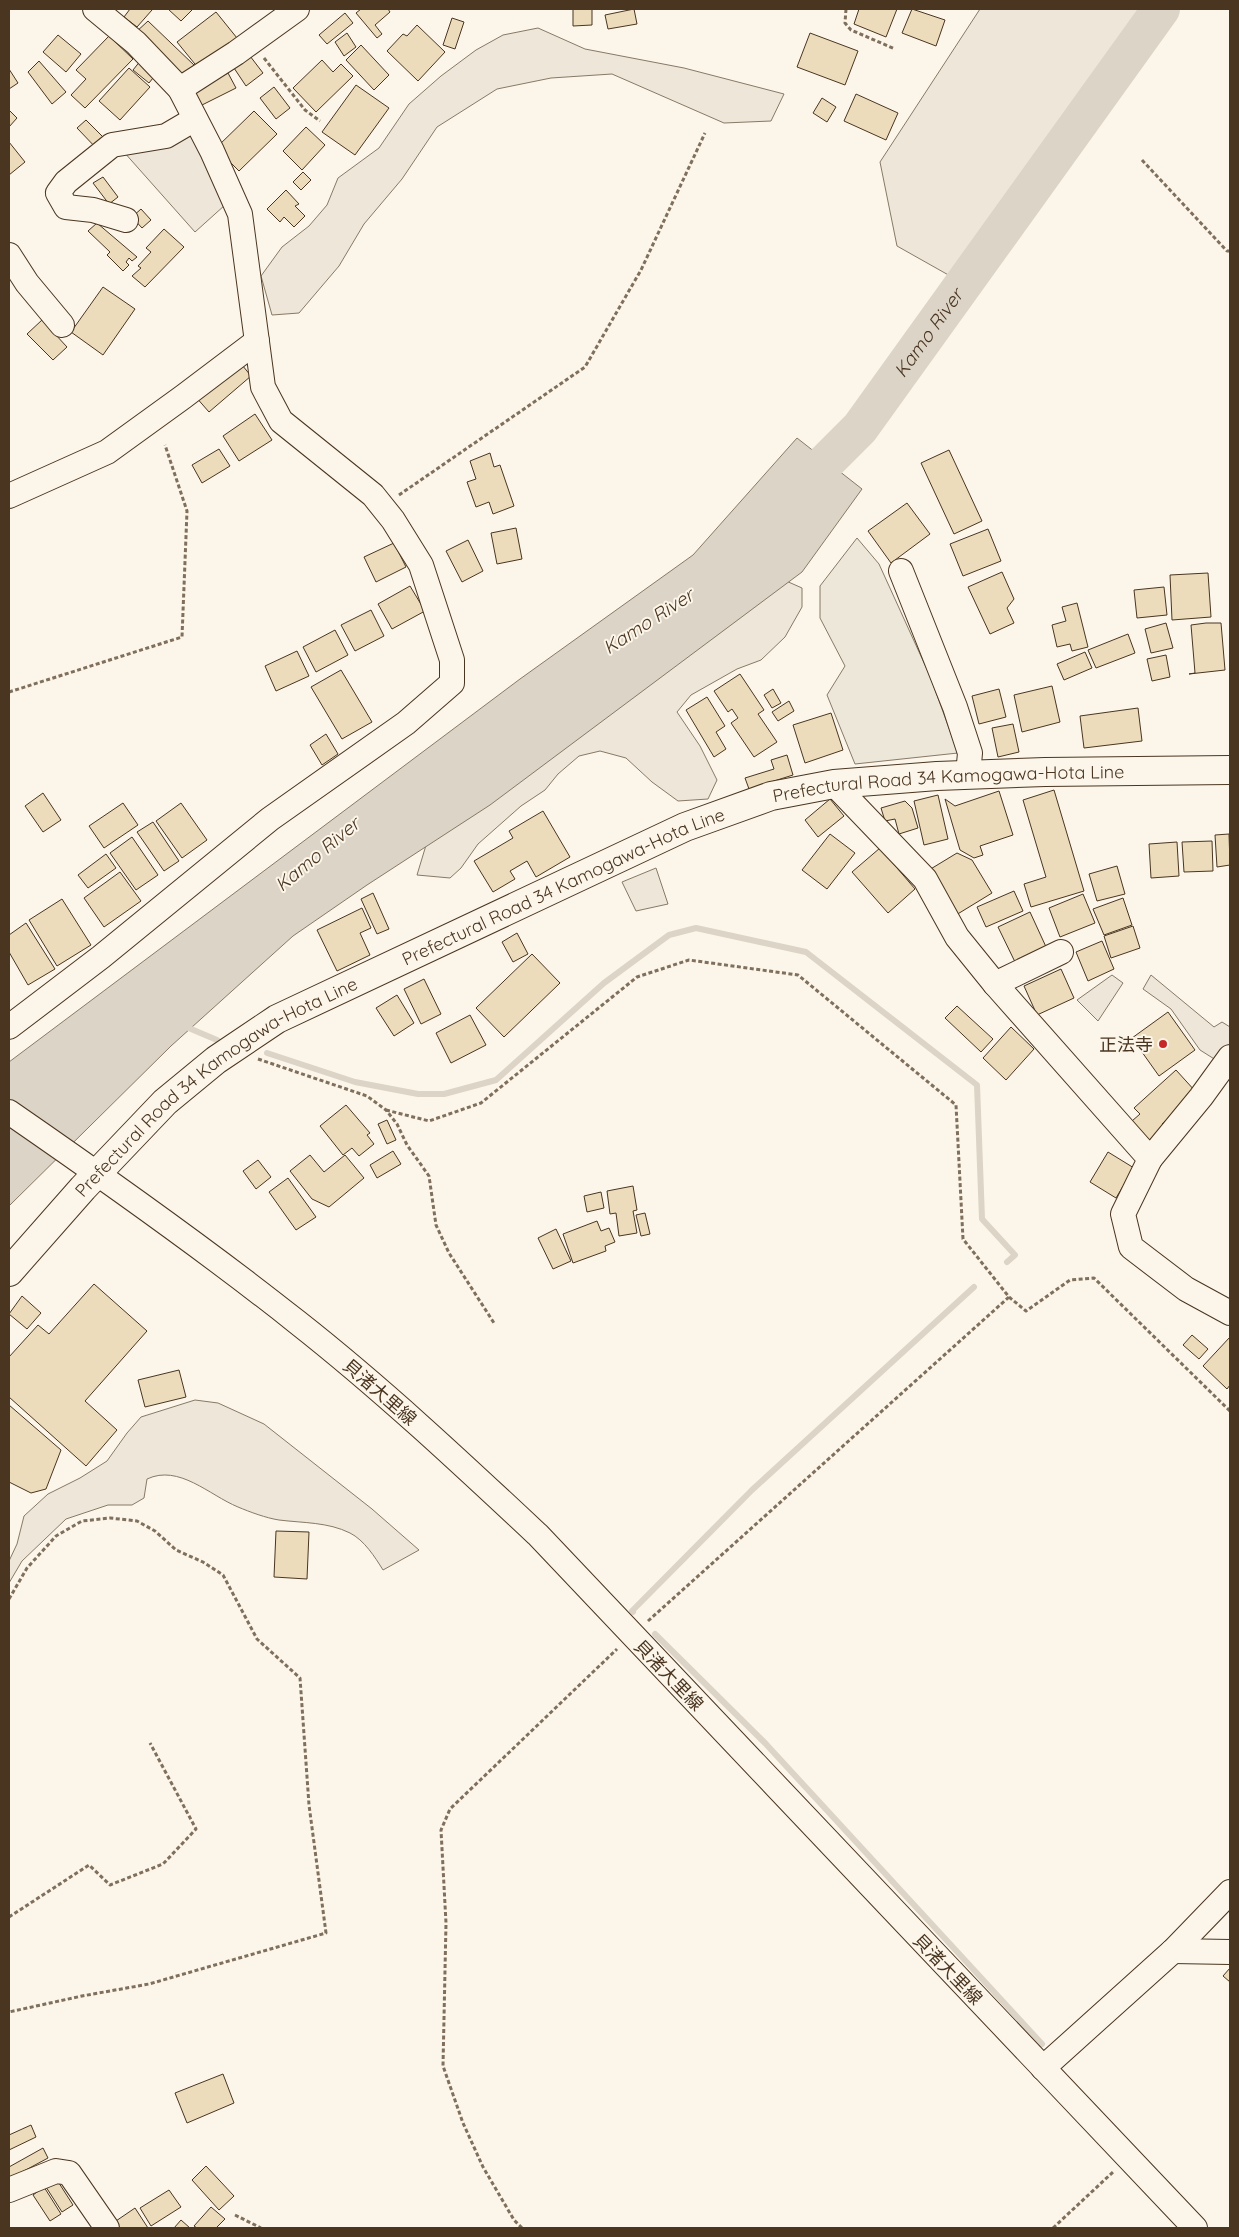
<svg xmlns="http://www.w3.org/2000/svg" width="1239" height="2237" font-family="Quicksand,'Noto Sans JP',sans-serif">
<style>
.green{fill:#ede6d9;stroke:#887966}
.parking{fill:#ede7d9;stroke:#887966}
.water{fill:#dcd4c6;stroke:#887966}
.lines{fill:none;stroke-linecap:round;stroke-linejoin:round}
.stream{stroke:#dcd4c6;stroke-width:6}
.river{stroke:#dcd4c6;stroke-width:38}
.building{fill:#ecdcbc;stroke:#4a3520}
.minor-casing{stroke:#4a3520;stroke-width:26}
.major-casing{stroke:#4a3520;stroke-width:30}
.path{stroke:#7f6f5c;stroke-width:3;stroke-dasharray:4 2.5;stroke-linecap:butt}
.minor{stroke:#fbf6e9;stroke-width:24}
.major{stroke:#fbf6e9;stroke-width:28}
.poi-dot{fill:#c62828;stroke:#fbf6e9;stroke-width:2}
.labels{text-anchor:middle;dominant-baseline:central;stroke-width:4;stroke-linejoin:round;paint-order:stroke}
.street-label{font-size:18px;fill:#4a3520;stroke:#fbf6e9}
.poi-label{font-size:18px;fill:#4a3520;stroke:#fbf6e9;text-anchor:end}
.water-label{font-size:19px;font-style:italic;fill:#4a3520;stroke:#fbf6e9}
</style>
<rect width="100%" height="100%" fill="#fbf6e9"/>
<g class="green">
<path d="M 980,9 L 1151,9 L 1090,87 L 952,277 L 897,246 L 880,162 Z"/>
<path d="M 538,28 L 585,49 L 684,68 L 784,94 L 771,121 L 724,123 L 612,74 L 551,78 L 497,89 L 437,127 L 402,179 L 364,224 L 339,266 L 299,313 L 272,315 L 261,276 L 282,247 L 309,226 L 327,205 L 338,178 L 379,148 L 409,104 L 441,76 L 476,50 L 503,35 Z"/>
<path d="M 192,132 L 225,205 L 195,232 L 123,151 Z"/>
<path d="M 759,569 L 802,588 L 802,607 L 785,637 L 761,660 L 737,669 L 691,695 L 677,712 L 700,746 L 717,780 L 708,799 L 678,801 L 652,782 L 626,758 L 600,751 L 579,756 L 558,774 L 545,790 L 521,806 L 478,844 L 461,868 L 450,878 L 417,875 L 430,832 Z"/>
<path d="M 656,868 L 668,904 L 636,911 L 622,882 Z"/>
<path d="M 1112,975 L 1123,983 L 1098,1021 L 1077,1000 Z"/>
<path d="M 1151,975 L 1214,1027 L 1222,1022 L 1230,1027 L 1230,1048 L 1219,1062 L 1200,1050 L 1171,1009 L 1143,989 Z"/>
<path d="M 195,1400 L 218,1403 L 264,1424 L 372,1509 L 419,1550 L 383,1570 C 375,1557 364,1540 350,1533 C 328,1522 303,1523 279,1520 C 266,1518 250,1512 238,1507 C 209,1495 179,1464 147,1479 L 144,1498 L 132,1505 L 108,1505 L 66,1519 L 22,1561 L 9,1583 L 9,1561 L 17,1544 L 24,1516 L 48,1494 L 80,1478 L 107,1461 L 127,1433 L 141,1417 Z"/>
</g>
<path class="parking" d="M 857,538 L 879,564 L 930,676 L 958,753 L 855,764 L 827,695 L 845,666 L 820,618 L 820,586 Z"/>
<path class="water" d="M 797,438 L 862,489 L 802,572 L 490,805 L 367,885 L 293,936 L 171,1046 L 9,1206 L 9,1062 L 520,679 L 693,555 Z"/>
<g class="lines">
<g class="stream">
<path d="M 184,1026 L 217,1040"/>
<path d="M 267,1053 L 355,1082 L 418,1094 L 444,1094 L 496,1080 L 604,983 L 669,935 L 696,928 L 806,952 L 977,1085 L 982,1219 L 1015,1255 L 1007,1262"/>
<path d="M 633,1612 L 632,1611 L 752,1490 L 974,1287"/>
<path d="M 655,1634 L 765,1743 L 1042,2044"/>
</g>
<path class="river" id="s1" d="M 790,498 L 860,428 L 1161,9"/>
</g>
<g class="building">
<path d="M 130,9 L 150,9 L 152,10 L 137,27 L 124,17 Z"/>
<path d="M 168,9 L 190,9 L 192,10 L 181,21 Z"/>
<path d="M 361,9 L 388,9 L 390,12 L 375,25 L 382,34 L 377,38 L 356,13 Z"/>
<path d="M 573,9 L 592,9 L 592,25 L 573,26 Z"/>
<path d="M 634,9 L 637,24 L 608,29 L 605,15 Z"/>
<path d="M 859,9 L 897,9 L 886,37 L 854,24 Z"/>
<path d="M 912,9 L 945,20 L 936,46 L 902,33 Z"/>
<path d="M 216,12 L 237,38 L 199,69 L 177,42 Z"/>
<path d="M 345,13 L 353,23 L 327,44 L 319,35 Z"/>
<path d="M 452,18 L 464,22 L 455,49 L 443,45 Z"/>
<path d="M 148,21 L 195,66 L 184,78 L 135,33 Z"/>
<path d="M 417,25 L 445,52 L 418,81 L 387,51 L 403,34 L 407,36 Z"/>
<path d="M 347,33 L 356,47 L 344,56 L 335,42 Z"/>
<path d="M 810,33 L 858,51 L 845,85 L 797,67 Z"/>
<path d="M 58,35 L 81,54 L 66,72 L 43,52 Z"/>
<path d="M 109,36 L 133,59 L 85,108 L 71,95 L 86,79 L 76,70 Z"/>
<path d="M 361,45 L 389,75 L 374,90 L 346,60 Z"/>
<path d="M 250,56 L 263,73 L 246,86 L 234,68 Z"/>
<path d="M 141,60 L 157,73 L 149,83 L 133,70 Z"/>
<path d="M 322,60 L 333,72 L 341,64 L 353,76 L 316,112 L 293,88 Z"/>
<path d="M 39,61 L 66,92 L 52,104 L 28,72 Z"/>
<path d="M 129,68 L 150,87 L 120,120 L 99,101 Z"/>
<path d="M 9,69 L 18,83 L 9,89 Z"/>
<path d="M 228,73 L 236,88 L 198,107 L 191,92 Z"/>
<path d="M 356,85 L 389,108 L 355,155 L 322,132 Z"/>
<path d="M 274,87 L 290,108 L 276,119 L 260,98 Z"/>
<path d="M 856,94 L 898,113 L 886,140 L 844,121 Z"/>
<path d="M 822,98 L 836,107 L 827,122 L 813,113 Z"/>
<path d="M 9,110 L 17,118 L 9,127 Z"/>
<path d="M 254,111 L 277,134 L 239,171 L 216,148 Z"/>
<path d="M 86,120 L 108,142 L 99,151 L 77,128 Z"/>
<path d="M 306,127 L 325,145 L 302,170 L 283,151 Z"/>
<path d="M 9,142 L 25,162 L 9,175 Z"/>
<path d="M 303,172 L 311,180 L 301,190 L 293,182 Z"/>
<path d="M 103,177 L 118,197 L 109,204 L 93,183 Z"/>
<path d="M 286,190 L 299,204 L 295,206 L 305,216 L 294,227 L 284,217 L 280,222 L 267,209 Z"/>
<path d="M 141,209 L 151,220 L 142,228 L 132,217 Z"/>
<path d="M 97,223 L 137,257 L 132,261 L 129,258 L 126,262 L 129,265 L 123,271 L 107,255 L 110,252 L 88,231 Z"/>
<path d="M 164,229 L 184,247 L 145,287 L 132,276 L 141,268 L 138,266 L 151,252 L 146,248 Z"/>
<path d="M 103,287 L 135,309 L 103,355 L 71,332 Z"/>
<path d="M 42,320 L 67,347 L 53,360 L 27,334 Z"/>
<path d="M 238,360 L 251,376 L 209,412 L 195,396 Z"/>
<path d="M 255,414 L 272,440 L 239,461 L 223,436 Z"/>
<path d="M 219,449 L 230,466 L 202,483 L 192,465 Z"/>
<path d="M 949,450 L 982,521 L 954,534 L 921,463 Z"/>
<path d="M 490,453 L 494,467 L 500,465 L 514,506 L 493,514 L 489,502 L 476,507 L 467,482 L 476,479 L 470,461 Z"/>
<path d="M 907,503 L 930,534 L 891,563 L 868,531 Z"/>
<path d="M 516,528 L 522,559 L 497,564 L 491,533 Z"/>
<path d="M 988,529 L 1001,561 L 963,576 L 950,544 Z"/>
<path d="M 468,540 L 483,571 L 462,582 L 446,551 Z"/>
<path d="M 394,543 L 406,567 L 376,582 L 364,557 Z"/>
<path d="M 1002,572 L 1014,599 L 1007,608 L 1014,623 L 990,634 L 968,587 Z"/>
<path d="M 1208,573 L 1211,617 L 1172,620 L 1170,575 Z"/>
<path d="M 410,586 L 425,611 L 392,629 L 378,604 Z"/>
<path d="M 1164,587 L 1167,615 L 1137,618 L 1134,590 Z"/>
<path d="M 1077,603 L 1088,647 L 1072,651 L 1070,644 L 1057,647 L 1052,625 L 1066,621 L 1062,607 Z"/>
<path d="M 371,610 L 384,636 L 355,651 L 341,625 Z"/>
<path d="M 1166,623 L 1173,648 L 1151,653 L 1145,629 Z"/>
<path d="M 1206,623 L 1221,623 L 1225,670 L 1189,674 L 1195,673 L 1191,625 Z"/>
<path d="M 335,630 L 348,655 L 316,672 L 303,647 Z"/>
<path d="M 1128,634 L 1135,653 L 1096,668 L 1088,650 Z"/>
<path d="M 297,651 L 309,676 L 276,691 L 265,666 Z"/>
<path d="M 1085,652 L 1092,668 L 1064,680 L 1057,664 Z"/>
<path d="M 1166,655 L 1170,677 L 1152,681 L 1147,659 Z"/>
<path d="M 341,670 L 372,722 L 342,739 L 311,687 Z"/>
<path d="M 740,674 L 764,710 L 758,714 L 777,742 L 754,757 L 731,723 L 738,718 L 732,709 L 728,712 L 714,691 Z"/>
<path d="M 1052,686 L 1060,722 L 1022,732 L 1014,695 Z"/>
<path d="M 773,689 L 781,703 L 772,708 L 764,695 Z"/>
<path d="M 999,689 L 1006,717 L 979,724 L 972,696 Z"/>
<path d="M 707,697 L 725,726 L 716,732 L 726,749 L 714,757 L 686,710 Z"/>
<path d="M 789,701 L 794,711 L 778,721 L 772,712 Z"/>
<path d="M 1138,708 L 1142,741 L 1084,748 L 1080,716 Z"/>
<path d="M 831,713 L 843,750 L 805,763 L 793,725 Z"/>
<path d="M 1013,724 L 1019,752 L 998,757 L 992,728 Z"/>
<path d="M 326,734 L 338,754 L 322,765 L 310,745 Z"/>
<path d="M 787,755 L 793,775 L 749,789 L 745,778 L 774,769 L 771,760 Z"/>
<path d="M 1054,790 L 1084,891 L 1031,907 L 1024,884 L 1046,877 L 1023,800 Z"/>
<path d="M 999,791 L 1013,835 L 980,846 L 983,855 L 974,858 L 960,850 L 945,799 L 955,806 Z"/>
<path d="M 43,793 L 61,820 L 43,832 L 25,806 Z"/>
<path d="M 938,795 L 948,839 L 924,845 L 914,801 Z"/>
<path d="M 830,799 L 844,816 L 818,837 L 805,820 Z"/>
<path d="M 905,801 L 912,808 L 918,828 L 899,834 L 895,819 L 885,821 L 881,808 Z"/>
<path d="M 123,803 L 138,825 L 104,848 L 89,826 Z"/>
<path d="M 181,803 L 207,840 L 182,858 L 156,821 Z"/>
<path d="M 543,811 L 570,857 L 536,877 L 527,861 L 510,871 L 515,879 L 493,892 L 474,861 L 513,838 L 509,831 Z"/>
<path d="M 153,822 L 179,861 L 164,871 L 137,832 Z"/>
<path d="M 830,834 L 855,853 L 827,889 L 802,870 Z"/>
<path d="M 1229,834 L 1230,865 L 1217,867 L 1215,835 Z"/>
<path d="M 132,837 L 158,875 L 136,890 L 110,853 Z"/>
<path d="M 1212,841 L 1213,871 L 1184,872 L 1182,842 Z"/>
<path d="M 1177,842 L 1179,876 L 1151,878 L 1149,844 Z"/>
<path d="M 880,848 L 915,889 L 888,913 L 852,872 Z"/>
<path d="M 957,853 L 972,860 L 992,893 L 956,915 L 929,870 Z"/>
<path d="M 106,854 L 116,868 L 88,888 L 78,875 Z"/>
<path d="M 1117,866 L 1125,894 L 1097,901 L 1089,874 Z"/>
<path d="M 120,872 L 141,901 L 104,927 L 84,898 Z"/>
<path d="M 1014,891 L 1023,911 L 986,927 L 977,907 Z"/>
<path d="M 373,893 L 389,929 L 377,934 L 361,899 Z"/>
<path d="M 1083,894 L 1095,923 L 1060,937 L 1049,908 Z"/>
<path d="M 1123,898 L 1132,925 L 1104,935 L 1093,909 Z"/>
<path d="M 62,899 L 91,945 L 57,966 L 29,920 Z"/>
<path d="M 362,908 L 371,928 L 360,933 L 370,955 L 337,971 L 317,930 Z"/>
<path d="M 1030,912 L 1047,949 L 1016,964 L 998,927 Z"/>
<path d="M 26,923 L 55,969 L 28,985 L 9,952 L 9,935 Z"/>
<path d="M 1133,926 L 1140,948 L 1111,958 L 1104,936 Z"/>
<path d="M 517,933 L 528,954 L 513,962 L 502,942 Z"/>
<path d="M 1102,941 L 1114,969 L 1088,981 L 1076,952 Z"/>
<path d="M 532,954 L 560,983 L 504,1037 L 476,1008 Z"/>
<path d="M 1061,969 L 1074,998 L 1037,1015 L 1024,986 Z"/>
<path d="M 424,979 L 441,1014 L 421,1024 L 404,989 Z"/>
<path d="M 397,995 L 414,1023 L 394,1036 L 376,1008 Z"/>
<path d="M 957,1006 L 993,1039 L 981,1052 L 945,1018 Z"/>
<path d="M 1168,1012 L 1195,1050 L 1159,1076 L 1132,1038 Z"/>
<path d="M 470,1015 L 486,1045 L 451,1063 L 436,1033 Z"/>
<path d="M 1011,1027 L 1034,1049 L 1006,1080 L 983,1058 Z"/>
<path d="M 1176,1070 L 1196,1092 L 1162,1124 L 1169,1131 L 1154,1145 L 1132,1121 L 1140,1114 L 1134,1108 Z"/>
<path d="M 346,1105 L 370,1133 L 367,1135 L 374,1144 L 359,1156 L 352,1148 L 343,1155 L 320,1126 Z"/>
<path d="M 387,1120 L 396,1140 L 387,1144 L 378,1124 Z"/>
<path d="M 393,1151 L 401,1164 L 377,1178 L 370,1165 Z"/>
<path d="M 1108,1152 L 1134,1168 L 1116,1198 L 1090,1182 Z"/>
<path d="M 310,1155 L 324,1172 L 345,1155 L 364,1178 L 329,1207 L 312,1199 L 290,1171 Z"/>
<path d="M 258,1160 L 271,1177 L 256,1189 L 243,1171 Z"/>
<path d="M 288,1178 L 316,1217 L 296,1230 L 269,1192 Z"/>
<path d="M 633,1186 L 637,1210 L 633,1211 L 637,1233 L 619,1236 L 616,1213 L 610,1214 L 607,1191 Z"/>
<path d="M 601,1192 L 604,1208 L 587,1212 L 584,1196 Z"/>
<path d="M 645,1213 L 650,1234 L 641,1236 L 636,1215 Z"/>
<path d="M 597,1221 L 601,1231 L 609,1228 L 615,1242 L 605,1246 L 606,1251 L 573,1263 L 563,1234 Z"/>
<path d="M 556,1229 L 571,1261 L 553,1269 L 538,1238 Z"/>
<path d="M 94,1284 L 147,1331 L 85,1401 L 117,1430 L 86,1466 L 9,1397 L 9,1357 L 38,1325 L 49,1334 Z"/>
<path d="M 22,1296 L 41,1313 L 27,1329 L 9,1314 Z"/>
<path d="M 1192,1335 L 1208,1349 L 1199,1359 L 1183,1345 Z"/>
<path d="M 1230,1337 L 1230,1385 L 1227,1389 L 1203,1366 Z"/>
<path d="M 179,1370 L 186,1397 L 145,1407 L 138,1380 Z"/>
<path d="M 9,1405 L 61,1450 L 46,1489 L 31,1493 L 9,1482 Z"/>
<path d="M 276,1531 L 309,1532 L 307,1579 L 274,1577 Z"/>
<path d="M 1230,1968 L 1230,1982 L 1223,1976 Z"/>
<path d="M 223,2074 L 234,2103 L 187,2123 L 175,2093 Z"/>
<path d="M 31,2125 L 36,2137 L 9,2150 L 9,2135 Z"/>
<path d="M 43,2148 L 48,2158 L 9,2179 L 9,2167 Z"/>
<path d="M 206,2166 L 234,2196 L 219,2210 L 192,2180 Z"/>
<path d="M 57,2180 L 73,2205 L 62,2212 L 46,2187 Z"/>
<path d="M 44,2187 L 61,2214 L 50,2221 L 33,2195 Z"/>
<path d="M 169,2190 L 181,2207 L 151,2226 L 140,2208 Z"/>
<path d="M 211,2207 L 225,2219 L 216,2228 L 197,2228 L 194,2226 Z"/>
<path d="M 135,2208 L 148,2228 L 117,2228 L 113,2223 Z"/>
<path d="M 181,2220 L 190,2228 L 174,2228 Z"/>
</g>
<g class="lines">
<defs>
<g id="minor">
<path d="M 180,89 L 236,53 L 297,9"/>
<path d="M 126,220 L 93,210 L 66,207 L 58,193 L 66,182 L 112,145 L 166,136 L 195,119"/>
<path d="M 9,255 L 27,283 L 62,325"/>
<path d="M 9,496 L 107,452 L 183,397 L 257,341"/>
<path d="M 901,571 L 955,707 L 970,753 L 968,775"/>
<path d="M 834,784 L 925,879 L 957,937 L 995,984 L 1150,1159 L 1123,1214 L 1131,1247 L 1186,1289 L 1230,1313"/>
<path d="M 995,984 L 1061,952"/>
<path d="M 9,1027 L 101,957 L 270,819 L 406,723 L 452,683 L 452,660 L 421,565 L 393,520 L 373,495 L 281,421 L 263,387 L 240,214 L 212,151 L 180,89 L 136,43 L 95,9"/>
<path d="M 9,1112 C 106,1179 204,1248 297,1322 C 381,1388 460,1462 538,1535 L 1195,2228"/>
<path d="M 1150,1159 L 1201,1097 L 1230,1057"/>
<path d="M 1173,1951 L 1230,1952"/>
<path d="M 1043,2068 L 1173,1951 L 1230,1892"/>
<path d="M 9,2190 L 56,2171 L 69,2173 L 107,2228"/>
</g>
<g id="major">
<path id="s2" d="M 9,1272 L 83,1188 L 165,1102 L 216,1060 L 277,1019 L 685,827 L 771,796 L 834,784 L 937,776 L 1045,772 L 1230,770"/>
</g>
</defs>
<use href="#minor" class="minor-casing"/>
<use href="#major" class="major-casing"/>
<g class="path">
<path d="M 846,9 L 845,23 L 851,30 L 895,49"/>
<path d="M 264,58 L 305,110 L 320,121"/>
<path d="M 1142,160 L 1227,251 L 1230,251"/>
<path d="M 399,495 L 585,367 L 641,270 L 705,133"/>
<path d="M 9,692 L 182,637 L 187,511 L 165,445"/>
<path d="M 258,1059 L 367,1096 L 386,1110 L 397,1124 L 407,1145 L 429,1176 L 436,1225 L 449,1253 L 494,1323"/>
<path d="M 386,1110 L 429,1121 L 481,1103 L 637,977 L 689,960 L 798,975 L 956,1105 L 963,1239 L 1009,1297 L 1026,1311 L 1070,1280 L 1094,1278 L 1230,1411"/>
<path d="M 9,1599 L 27,1568 L 56,1536 L 82,1521 L 110,1518 L 137,1521 L 155,1531 L 176,1550 L 203,1562 L 223,1575 L 257,1639 L 300,1678 L 309,1805 L 326,1933 L 149,1984 L 82,1996 L 9,2012"/>
<path d="M 648,1621 L 1009,1297"/>
<path d="M 9,1917 L 89,1865 L 110,1885 L 163,1864 L 196,1829 L 150,1743"/>
<path d="M 235,2215 L 261,2228"/>
<path d="M 522,2228 L 514,2220 L 483,2167 L 463,2123 L 443,2066 L 446,1923 L 441,1830 L 450,1809 L 617,1649"/>
<path d="M 1053,2228 L 1113,2172"/>
</g>
<use href="#minor" class="minor"/>
<use href="#major" class="major"/>
</g>
<circle class="poi-dot" cx="1163" cy="1044" r="5"/>
<g class="labels">
<g class="street-label">
<text stroke="none"><textPath href="#s2" startOffset="1091">Prefectural Road 34 Kamogawa-Hota Line</textPath></text>
<text stroke="none"><textPath href="#s2" startOffset="686">Prefectural Road 34 Kamogawa-Hota Line</textPath></text>
<text stroke="none"><textPath href="#s2" startOffset="281">Prefectural Road 34 Kamogawa-Hota Line</textPath></text>
<text transform="translate(380 1392) rotate(41)">貝渚大里線</text>
<text transform="translate(669 1675) rotate(46)">貝渚大里線</text>
<text transform="translate(948 1969) rotate(46)">貝渚大里線</text>
</g>
<g class="poi-label">
<text x="1153" y="1044">正法寺</text>
</g>
<g class="water-label">
<text stroke="none"><textPath href="#s1" startOffset="216">Kamo River</textPath></text>
<text transform="translate(648 621) rotate(-33)">Kamo River</text>
<text transform="translate(317 854) rotate(-40)">Kamo River</text>
</g>
</g>
<rect width="1239" height="2237" fill="none" stroke="#4a3520" stroke-width="20"/>
</svg>
